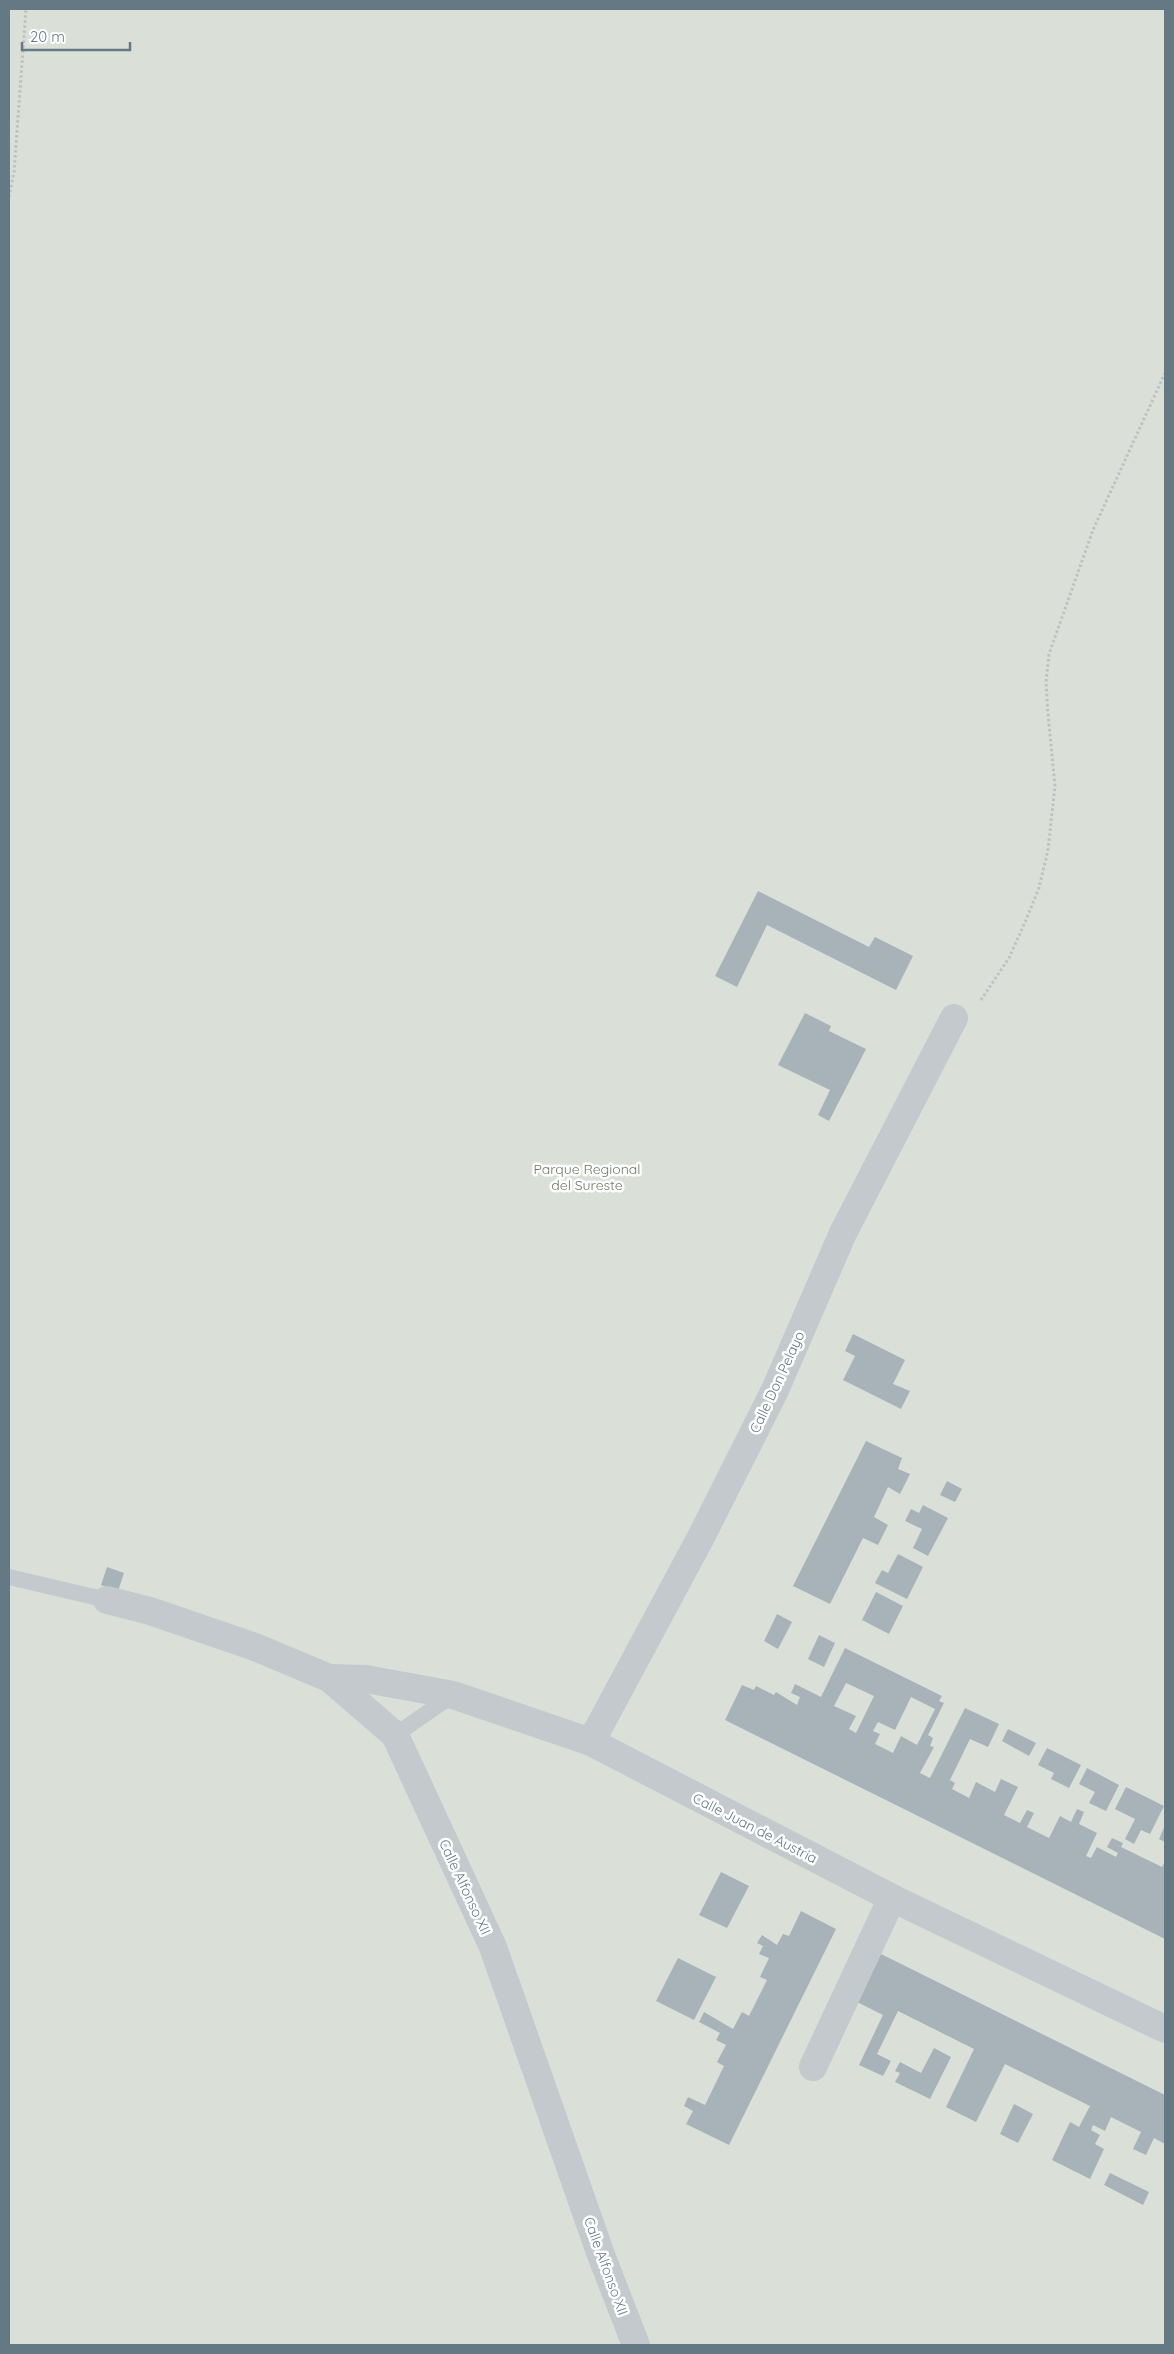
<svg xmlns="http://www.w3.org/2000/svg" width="1174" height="2354" font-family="Quicksand,sans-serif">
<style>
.green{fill:#dae0d7}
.building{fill:#a7b3b8;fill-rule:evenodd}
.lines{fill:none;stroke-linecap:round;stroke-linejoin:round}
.path{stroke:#bdc1c3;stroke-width:3;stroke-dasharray:2.5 2.5;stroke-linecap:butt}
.service{stroke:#c3c9cc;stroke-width:16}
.minor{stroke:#c3c9cc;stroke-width:28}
.labels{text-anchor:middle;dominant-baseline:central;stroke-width:5;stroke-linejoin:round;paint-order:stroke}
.park-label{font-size:14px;fill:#697b63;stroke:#fff}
.street-label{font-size:14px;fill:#647984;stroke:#fff}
</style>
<rect width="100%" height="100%" fill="#fafaf8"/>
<rect class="green" x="9" y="9" width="1156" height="2336"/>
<g class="building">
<path d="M 758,891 L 869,947 L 875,937 L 913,956 L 896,990 L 767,925 L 737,987 L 715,976 Z"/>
<path d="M 805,1013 L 831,1026 L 829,1031 L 866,1049 L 829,1121 L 818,1115 L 830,1090 L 778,1065 Z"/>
<path d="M 853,1334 L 905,1360 L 893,1384 L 910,1391 L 901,1409 L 843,1380 L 855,1356 L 845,1351 Z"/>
<path d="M 866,1441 L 902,1458 L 898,1469 L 910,1474 L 900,1494 L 888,1487 L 874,1517 L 888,1525 L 878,1545 L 863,1538 L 830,1604 L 793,1586 Z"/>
<path d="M 947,1481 L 962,1489 L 955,1502 L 940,1495 Z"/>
<path d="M 923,1505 L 948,1518 L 928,1556 L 913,1548 L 922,1529 L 905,1521 L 911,1509 L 919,1513 Z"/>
<path d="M 898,1554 L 923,1567 L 907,1599 L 875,1583 L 882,1570 L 888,1573 Z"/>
<path d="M 107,1567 L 124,1573 L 118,1591 L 101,1585 Z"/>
<path d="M 876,1592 L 903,1606 L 889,1634 L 862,1620 Z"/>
<path d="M 777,1614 L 792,1622 L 778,1649 L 764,1641 Z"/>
<path d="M 819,1635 L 835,1643 L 824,1667 L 808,1659 Z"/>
<path d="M 845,1648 L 942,1696 L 939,1701 L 944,1703 L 928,1735 L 933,1738 L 930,1746 L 934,1747 L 920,1773 L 930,1778 L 965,1708 L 999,1724 L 988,1747 L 970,1739 L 950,1780 L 955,1783 L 952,1789 L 969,1798 L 976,1782 L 995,1792 L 1001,1779 L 1018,1787 L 1004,1815 L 1020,1823 L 1027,1810 L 1034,1813 L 1027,1827 L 1049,1838 L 1060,1816 L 1071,1822 L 1077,1809 L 1084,1812 L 1079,1824 L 1097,1833 L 1086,1856 L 1091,1858 L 1097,1847 L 1116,1857 L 1118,1853 L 1107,1847 L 1112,1838 L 1123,1843 L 1121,1847 L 1162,1867 L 1165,1862 L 1165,1939 L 725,1720 L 742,1685 L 754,1690 L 756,1686 L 774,1695 L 776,1692 L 797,1705 L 800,1697 L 791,1693 L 795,1684 L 821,1697 ZM 846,1683 L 874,1696 L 856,1733 L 849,1729 L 856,1716 L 834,1706 ZM 911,1697 L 935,1709 L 917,1745 L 901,1736 L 893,1753 L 875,1744 L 880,1734 L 873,1731 L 878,1722 L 895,1730 Z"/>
<path d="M 1008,1729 L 1036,1743 L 1029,1756 L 1002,1741 Z"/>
<path d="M 1047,1748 L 1081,1765 L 1069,1788 L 1051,1779 L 1054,1773 L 1038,1765 Z"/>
<path d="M 1087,1768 L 1119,1785 L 1106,1811 L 1089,1803 L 1095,1792 L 1079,1784 Z"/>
<path d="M 1126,1787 L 1164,1806 L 1150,1834 L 1141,1830 L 1134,1844 L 1125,1839 L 1135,1819 L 1115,1809 Z"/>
<path d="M 1165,1825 L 1165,1842 L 1159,1839 Z"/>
<path d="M 721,1872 L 749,1886 L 727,1928 L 699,1915 Z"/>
<path d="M 801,1911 L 836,1929 L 729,2145 L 686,2124 L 693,2111 L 684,2106 L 688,2097 L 705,2105 L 724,2066 L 717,2062 L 726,2045 L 716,2040 L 720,2033 L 699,2022 L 704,2012 L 733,2029 L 742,2012 L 749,2016 L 767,1980 L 760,1977 L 769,1958 L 759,1954 L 763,1946 L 757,1943 L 762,1935 L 777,1945 L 783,1934 L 789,1936 Z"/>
<path d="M 879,1953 L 1165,2095 L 1165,2144 L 1154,2138 L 1146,2155 L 1133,2149 L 1141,2132 L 1111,2117 L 1105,2131 L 1093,2125 L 1091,2130 L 1100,2135 L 1095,2144 L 1104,2149 L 1090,2179 L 1052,2160 L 1070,2122 L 1079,2127 L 1090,2106 L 1005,2064 L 976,2122 L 946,2107 L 974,2049 L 898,2011 L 877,2054 L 891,2061 L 883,2076 L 859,2065 L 883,2015 L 855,2001 Z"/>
<path d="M 678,1958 L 716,1977 L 694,2020 L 656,2001 Z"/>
<path d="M 934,2048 L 951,2057 L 930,2099 L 895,2082 L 900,2073 L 895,2071 L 900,2062 L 921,2073 Z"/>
<path d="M 1014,2104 L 1033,2114 L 1018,2143 L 1000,2134 Z"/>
<path d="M 1110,2173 L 1149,2192 L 1143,2205 L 1104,2185 Z"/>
</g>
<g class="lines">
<g class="path">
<path d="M 9,197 L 14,172 L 26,9"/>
<path d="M 981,1000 L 1009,958 L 1026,920 L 1039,888 L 1048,850 L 1055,786 L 1048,714 L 1046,682 L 1049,654 L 1093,530 L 1165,373"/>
</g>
<g class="service">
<path d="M 9,1577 L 107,1600"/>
<path d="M 395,1735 L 453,1695"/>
</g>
<g class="minor">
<path d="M 107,1600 L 150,1611 L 255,1647 L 329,1678 L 395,1735 L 493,1947 L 601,2255 L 636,2345"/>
<path d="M 329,1678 L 366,1679 L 453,1695 L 591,1742 L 892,1898 L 1165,2029"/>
<path d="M 591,1742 L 701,1537 L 775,1390 L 843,1233 L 954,1018"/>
<path d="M 813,2067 L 892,1898"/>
</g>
</g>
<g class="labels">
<g class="park-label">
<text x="587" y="1169">Parque Regional<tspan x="587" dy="16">del Sureste</tspan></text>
</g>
<g class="street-label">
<text transform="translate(777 1382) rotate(-65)">Calle Don Pelayo</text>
<text transform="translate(755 1828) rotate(27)">Calle Juan de Austria</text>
<text transform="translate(465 1887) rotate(65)">Calle Alfonso XII</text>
<text transform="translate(606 2266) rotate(70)">Calle Alfonso XII</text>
</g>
</g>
<rect width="1174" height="2354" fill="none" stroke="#647984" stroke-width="20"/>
<path d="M22 42v8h108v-8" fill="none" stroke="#647984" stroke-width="2.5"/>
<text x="30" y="42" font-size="15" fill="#647984" stroke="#ffffff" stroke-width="4" paint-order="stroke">20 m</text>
</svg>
